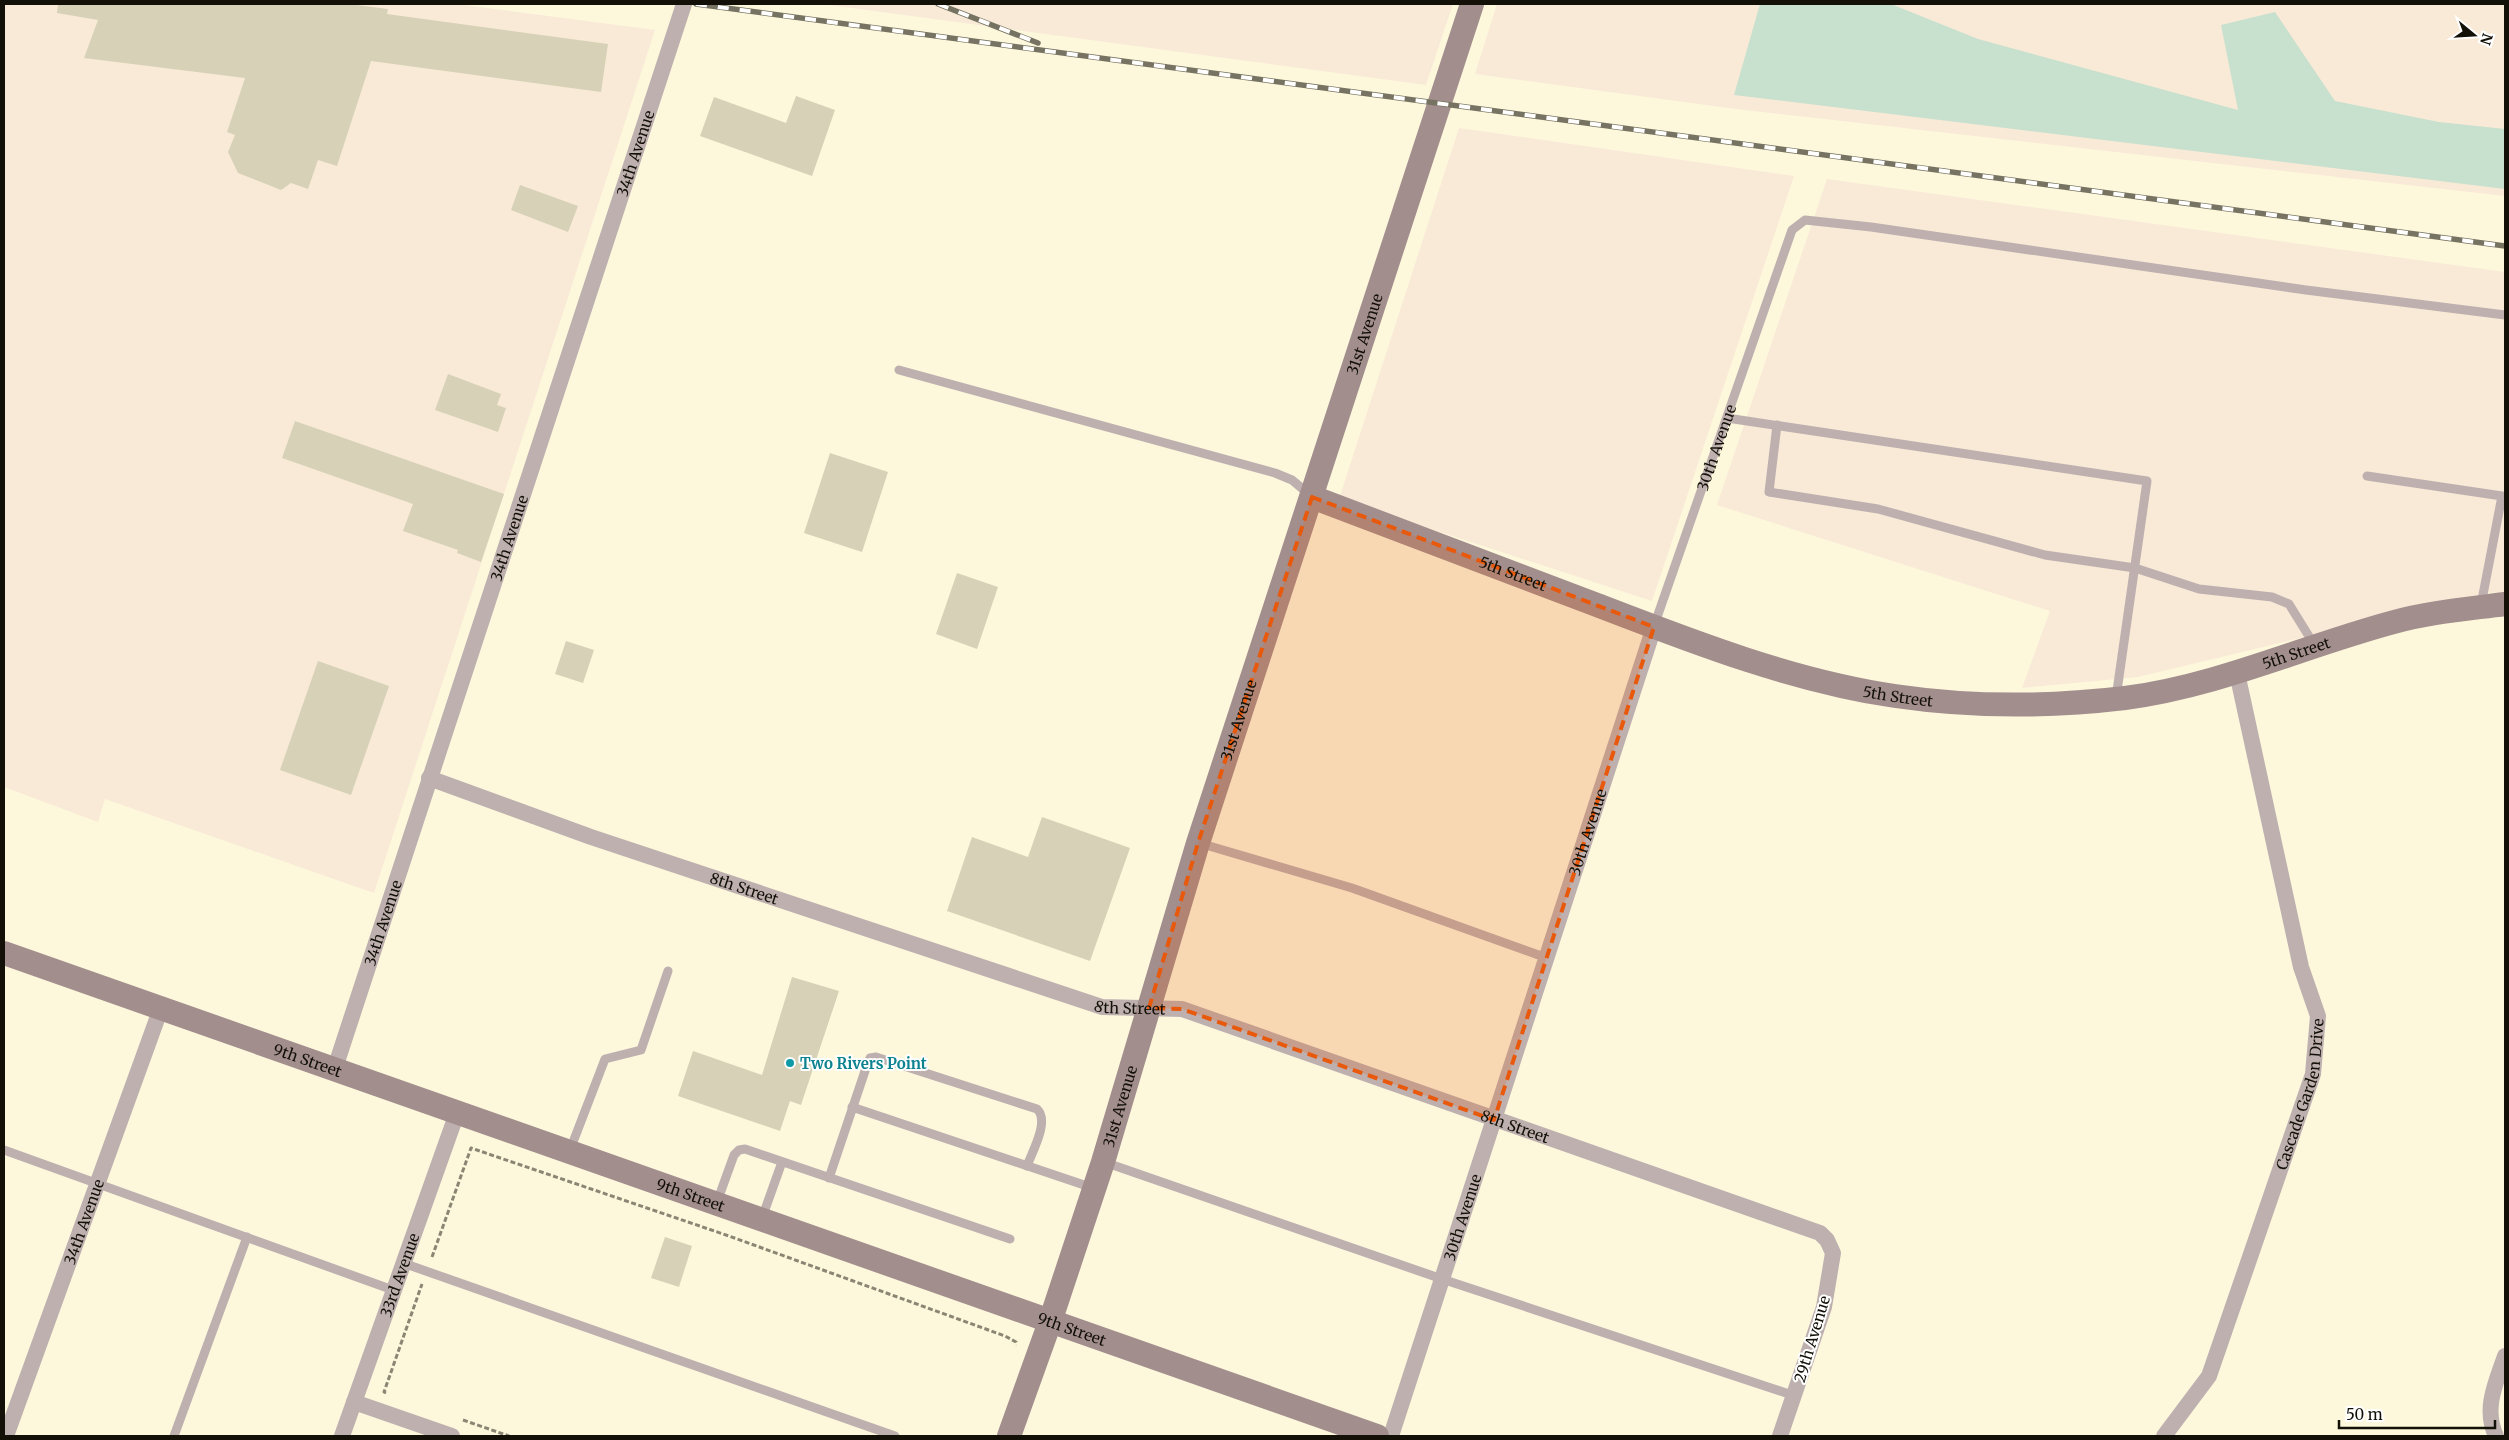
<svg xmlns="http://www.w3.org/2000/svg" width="2509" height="1440" font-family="Merriweather,serif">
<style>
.industrial{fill:#f9ead7}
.green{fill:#c8e0ce}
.building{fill:#d7d2b7}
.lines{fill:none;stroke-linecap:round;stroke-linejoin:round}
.path{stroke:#8a8673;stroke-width:3;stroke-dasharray:5 2.5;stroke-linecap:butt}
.lane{stroke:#bfb0b0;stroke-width:9}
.street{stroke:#bfb0b0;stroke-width:16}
.secondary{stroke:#a38e8e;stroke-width:24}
.rail-casing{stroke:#777362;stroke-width:5.5}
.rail{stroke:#fff;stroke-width:4;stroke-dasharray:11;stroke-linecap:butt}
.marked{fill:#e8590c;fill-opacity:0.2;stroke:#e8590c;stroke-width:4;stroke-dasharray:10 6;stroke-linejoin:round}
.culture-dot{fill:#0f9aa8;stroke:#fff;stroke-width:2}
.labels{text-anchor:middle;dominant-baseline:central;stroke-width:4;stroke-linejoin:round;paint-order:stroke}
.street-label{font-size:15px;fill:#121007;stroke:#fff}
.culture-label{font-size:15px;font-weight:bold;fill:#0d838f;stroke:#fff;text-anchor:start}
</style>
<rect width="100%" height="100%" fill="#fdf8dc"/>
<g class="industrial">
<path d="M 4,4 L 456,4 L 655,30 L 374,893 L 105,799 L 98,822 L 4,787 Z"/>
<path d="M 822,4 L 1453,4 L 1426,85 Z"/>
<path d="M 1497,4 L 2505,4 L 2505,196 L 1736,109 L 1475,74 Z"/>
<path d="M 1459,128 L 1794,176 L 1652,601 L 1339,499 Z"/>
<path d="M 1827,179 L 2505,272 L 2505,592 L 2487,593 L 2138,677 L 2022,688 L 2050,611 L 1717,505 Z"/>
</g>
<path class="green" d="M 1760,4 L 1891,4 L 1978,39 L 2238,110 L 2221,25 L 2275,12 L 2335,101 L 2439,122 L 2505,129 L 2505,189 L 1734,95 Z"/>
<g class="building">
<path d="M 58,4 L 349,4 L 388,9 L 387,14 L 608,44 L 601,92 L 371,61 L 337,166 L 318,160 L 308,189 L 291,183 L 281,190 L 238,173 L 228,152 L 235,135 L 227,132 L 245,78 L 84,58 L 98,20 L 57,13 Z"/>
<path d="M 796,96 L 835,110 L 812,176 L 700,136 L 714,97 L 786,123 Z"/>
<path d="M 520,185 L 578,206 L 568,232 L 511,210 Z"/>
<path d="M 448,374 L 501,394 L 497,405 L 506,408 L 498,432 L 435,410 Z"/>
<path d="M 295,421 L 504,494 L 481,562 L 457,553 L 458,550 L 403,531 L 413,504 L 282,458 Z"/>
<path d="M 830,453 L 888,472 L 862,552 L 804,533 Z"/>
<path d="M 957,573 L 998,587 L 977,649 L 936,634 Z"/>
<path d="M 566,641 L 594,650 L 583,683 L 555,674 Z"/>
<path d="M 318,661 L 389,686 L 351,795 L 280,770 Z"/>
<path d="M 1042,817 L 1130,848 L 1090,961 L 947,911 L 972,837 L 1028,857 Z"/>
<path d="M 792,977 L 839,991 L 801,1105 L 790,1101 L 780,1131 L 678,1096 L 693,1051 L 762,1075 Z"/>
<path d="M 665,1237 L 692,1246 L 679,1287 L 651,1278 Z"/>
</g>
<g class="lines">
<g class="path">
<path d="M 432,1257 L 471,1148 L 729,1236 L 1005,1336 L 1016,1342 L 1017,1345"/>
<path d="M 386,1393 L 384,1392 L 422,1284"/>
<path d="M 463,1420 L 509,1436"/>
</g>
<g class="lane">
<path d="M 899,370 L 1275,473 L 1292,480 L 1310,495"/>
<path d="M 1727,418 L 2147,481 L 2116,698"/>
<path d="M 1777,425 L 1769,492 L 1878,509 L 2045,555 L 2135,568 L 2199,589 L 2272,597 L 2289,604 L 2315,646"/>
<path d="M 2367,476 L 2502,496 L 2481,605"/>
<path id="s1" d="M 1654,626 L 1792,230 L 1805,220 L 1871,227 L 2306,290 L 2505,315"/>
<path d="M 1199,843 L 1352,888 L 1547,958"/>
<path d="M 852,1107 L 1093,1188"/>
<path d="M 4,1150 L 393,1290"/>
<path d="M 570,1150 L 605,1059 L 641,1050 L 668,971"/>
<path d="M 1104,1162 L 1442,1279 L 1795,1396"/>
<path d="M 829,1178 L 867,1065 L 870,1058 L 876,1057 L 1037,1109 C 1050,1121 1032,1152 1027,1166"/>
<path d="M 717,1202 L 734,1155 L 739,1150 L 745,1149 L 1010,1239"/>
<path d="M 762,1218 L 782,1162"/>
<path d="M 403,1263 L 895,1436"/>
<path d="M 174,1436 L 247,1237"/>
</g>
<g class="street">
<path id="s2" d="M 429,778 L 591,837 L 1102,1007 L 1182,1009 L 1820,1233 L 1827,1240 L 1833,1253 L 1824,1307 L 1780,1436"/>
<path id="s3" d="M 334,1071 L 684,4"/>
<path d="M 354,1402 L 452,1436"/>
<path id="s4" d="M 6,1436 L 161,1008"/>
<path id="s5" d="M 342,1436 L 457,1113"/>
<path id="s6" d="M 1391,1436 L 1654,627"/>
<path id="s7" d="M 2164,1436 L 2209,1376 L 2313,1074 L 2318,1016 L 2301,967 L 2237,673"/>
<path d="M 2496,1436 C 2483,1409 2496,1382 2505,1356"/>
</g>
<g class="secondary">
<path id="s8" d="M 1312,497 C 1407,533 1502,569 1597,605 C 1693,642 1793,681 1895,696 C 1970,707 2049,707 2125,698 C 2218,686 2304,646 2394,622 C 2430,612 2468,609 2505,604"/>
<path id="s9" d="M 4,953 L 1377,1436"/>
<path id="s10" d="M 1009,1436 L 1050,1322 L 1103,1162 L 1198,843 L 1472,4"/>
</g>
<defs>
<g id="rail">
<path d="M 696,4 L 2505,246"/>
<path d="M 938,4 L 1038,43"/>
</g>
</defs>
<use href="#rail" class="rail-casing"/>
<use href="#rail" class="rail"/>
</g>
<path class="marked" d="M 1312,497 L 1654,627 L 1494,1120 L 1182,1009 L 1149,1008 L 1198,843 Z"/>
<circle class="culture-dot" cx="790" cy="1063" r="5"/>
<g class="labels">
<g class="street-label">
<text stroke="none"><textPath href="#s3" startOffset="966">34th Avenue</textPath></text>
<text stroke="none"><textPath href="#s10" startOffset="1158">31st Avenue</textPath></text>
<text stroke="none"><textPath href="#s1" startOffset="189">30th Avenue</textPath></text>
<text stroke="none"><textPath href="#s3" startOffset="561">34th Avenue</textPath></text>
<text stroke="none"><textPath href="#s8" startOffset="215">5th Street</textPath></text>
<text stroke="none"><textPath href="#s8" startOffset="1025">5th Street</textPath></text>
<text stroke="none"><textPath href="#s8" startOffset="620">5th Street</textPath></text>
<text stroke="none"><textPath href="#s10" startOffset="752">31st Avenue</textPath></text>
<text stroke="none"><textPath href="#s6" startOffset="635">30th Avenue</textPath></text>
<text stroke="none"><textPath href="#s2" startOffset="334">8th Street</textPath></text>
<text stroke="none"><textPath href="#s3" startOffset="156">34th Avenue</textPath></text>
<text stroke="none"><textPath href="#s2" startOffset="739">8th Street</textPath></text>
<text stroke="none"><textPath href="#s9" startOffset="322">9th Street</textPath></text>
<text stroke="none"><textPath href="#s7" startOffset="372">Cascade Garden Drive</textPath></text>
<text stroke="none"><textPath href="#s10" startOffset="348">31st Avenue</textPath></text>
<text stroke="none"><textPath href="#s2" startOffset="1144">8th Street</textPath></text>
<text stroke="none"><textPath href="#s9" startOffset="728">9th Street</textPath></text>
<text stroke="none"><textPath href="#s6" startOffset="230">30th Avenue</textPath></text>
<text stroke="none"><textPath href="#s4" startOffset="228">34th Avenue</textPath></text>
<text stroke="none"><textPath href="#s5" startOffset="171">33rd Avenue</textPath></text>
<text stroke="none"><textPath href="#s9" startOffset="1132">9th Street</textPath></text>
<text transform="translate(1812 1339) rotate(-73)">29th Avenue</text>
</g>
<g class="culture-label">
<text x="800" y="1063">Two Rivers Point</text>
</g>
</g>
<rect width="2509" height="1440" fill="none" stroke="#121007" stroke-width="10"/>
<g transform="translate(2474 35) rotate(108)" stroke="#ffffff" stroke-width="4" paint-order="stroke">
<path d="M0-4L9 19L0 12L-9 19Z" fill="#121007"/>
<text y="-8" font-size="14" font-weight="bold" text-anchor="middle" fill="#121007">N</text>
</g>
<path d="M2339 1420v8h156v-8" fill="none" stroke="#121007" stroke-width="2.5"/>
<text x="2346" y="1420" font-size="15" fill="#121007" stroke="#ffffff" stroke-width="4" paint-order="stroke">50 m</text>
</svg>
